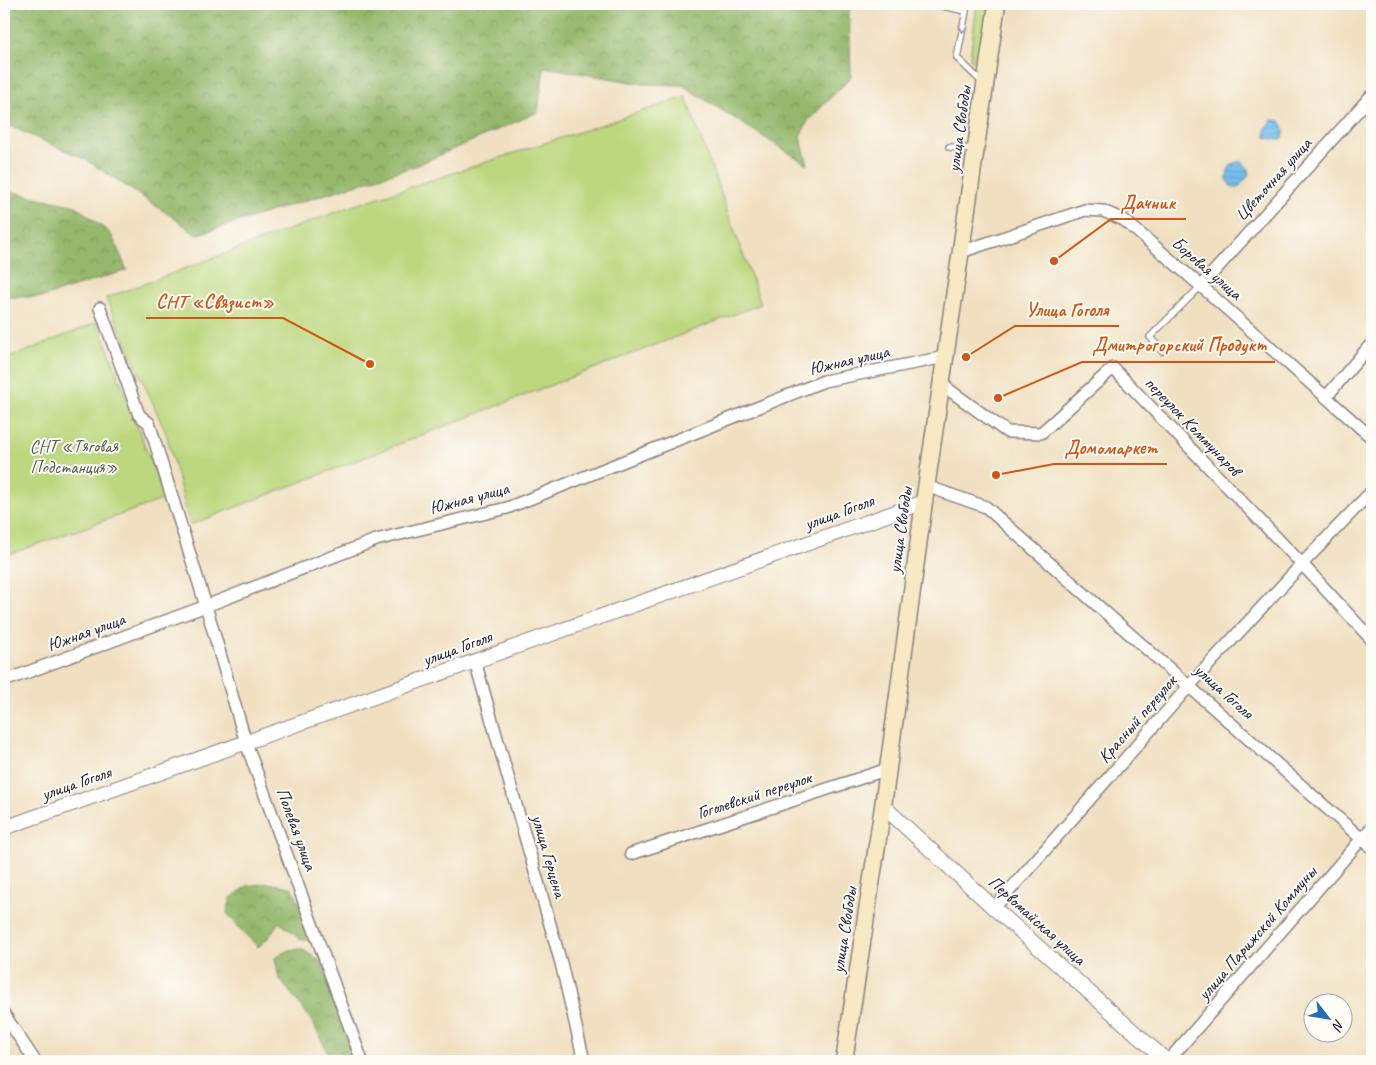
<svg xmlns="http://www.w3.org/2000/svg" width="1376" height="1065" font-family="Caveat,sans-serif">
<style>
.green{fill:#bcd77d;stroke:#6f7c5c}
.forest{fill:url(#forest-crowns);stroke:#5c6d54}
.water{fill:url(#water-rules);stroke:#4a7094}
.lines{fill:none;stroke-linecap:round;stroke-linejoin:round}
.service-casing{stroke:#89817e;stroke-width:8}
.minor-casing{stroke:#89817e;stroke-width:14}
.tertiary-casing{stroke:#89817e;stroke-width:16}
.secondary-casing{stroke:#89817e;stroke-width:19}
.service{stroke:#fff;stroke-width:5.5}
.minor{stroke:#fff;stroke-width:11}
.tertiary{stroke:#fff;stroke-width:14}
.secondary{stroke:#f6e9c3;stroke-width:16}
.oneway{stroke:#9c9ca7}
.labels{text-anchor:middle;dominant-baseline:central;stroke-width:4;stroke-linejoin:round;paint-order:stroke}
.street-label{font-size:18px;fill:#22223b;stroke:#fdfcf7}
.park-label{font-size:18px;fill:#50584f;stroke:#fdfcf7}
.leader{fill:none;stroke:#d45411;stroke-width:2}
.callout-dot{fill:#d45411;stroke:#fdfcf7;stroke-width:2}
.callout-label{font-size:19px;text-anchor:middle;font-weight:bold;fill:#d45411;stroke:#fdfcf7;stroke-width:4;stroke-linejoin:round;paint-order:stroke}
</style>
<defs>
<pattern id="forest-crowns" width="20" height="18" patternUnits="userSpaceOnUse" patternTransform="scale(1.25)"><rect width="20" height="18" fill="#95b86c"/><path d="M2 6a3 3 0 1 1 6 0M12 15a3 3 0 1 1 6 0" fill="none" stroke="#79955a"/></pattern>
<pattern id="water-rules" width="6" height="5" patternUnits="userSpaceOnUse" patternTransform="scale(1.25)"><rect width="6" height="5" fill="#73beec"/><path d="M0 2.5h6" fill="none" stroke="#63a3cb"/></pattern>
</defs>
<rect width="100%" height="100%" fill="#fdfcf7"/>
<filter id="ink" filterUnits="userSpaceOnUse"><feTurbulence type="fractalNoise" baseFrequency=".02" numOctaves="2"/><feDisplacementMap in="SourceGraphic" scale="10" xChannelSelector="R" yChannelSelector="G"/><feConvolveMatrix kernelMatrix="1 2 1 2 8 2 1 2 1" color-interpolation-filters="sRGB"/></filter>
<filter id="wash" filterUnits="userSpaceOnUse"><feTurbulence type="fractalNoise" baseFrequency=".0096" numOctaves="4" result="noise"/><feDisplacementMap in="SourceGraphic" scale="20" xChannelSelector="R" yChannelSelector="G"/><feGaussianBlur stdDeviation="1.12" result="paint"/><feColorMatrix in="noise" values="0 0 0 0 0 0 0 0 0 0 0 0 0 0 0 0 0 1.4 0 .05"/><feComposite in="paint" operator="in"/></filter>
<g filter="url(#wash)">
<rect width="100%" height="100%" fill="#f0e0c1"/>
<g class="green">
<path d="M 977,4 L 993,4 L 986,58 L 973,61 L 970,58 Z"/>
<path d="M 686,97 L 761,304 L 190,525 L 166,433 L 106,298 L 355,205 Z"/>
<path d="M 98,322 L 165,499 L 4,556 L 4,360 Z"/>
</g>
<g class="forest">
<path d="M 4,4 L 849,4 L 851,77 L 808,121 L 800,136 L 808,165 L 682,85 L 643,84 L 544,67 L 538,112 L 415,166 L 196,235 L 177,220 L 85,159 L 7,125 L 4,125 Z"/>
<path d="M 4,190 L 76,206 L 111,234 L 127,270 L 43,297 L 4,297 Z"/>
<path d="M 268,883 L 291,887 L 301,906 L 310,941 L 299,939 L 291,931 L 279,922 L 267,939 L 258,947 L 242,931 L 227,913 L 231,898 L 247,886 Z"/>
<path d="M 302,949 L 321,962 L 357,1061 L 332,1061 L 311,1019 L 279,978 L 275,958 L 288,950 Z"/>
</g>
<g class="water">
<path d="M 1272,120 L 1280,121 C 1284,127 1285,132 1283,138 L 1278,140 L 1266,137 C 1264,129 1267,126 1272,120 Z"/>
<path d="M 1240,161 L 1249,169 L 1248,176 L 1237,189 L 1230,185 L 1227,179 L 1228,170 L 1232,164 Z"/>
</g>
</g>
<g filter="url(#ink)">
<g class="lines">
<defs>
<g id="service">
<path d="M 938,4 L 938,5 L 966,11 L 957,58 L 982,82"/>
<path d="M 949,147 L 974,149"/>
<path d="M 1162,351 L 1150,337 L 1201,286"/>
</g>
<g id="minor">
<path d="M 961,252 L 1085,210 L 1103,211 L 1124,220 L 1201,286 L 1372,438"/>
<path d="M 1201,286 L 1372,95"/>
<path d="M 100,308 L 139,415 L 149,423 L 206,606 L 246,743 L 362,1061"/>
<path d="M 941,384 L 1007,432 L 1041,433 L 1113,368 L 1302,564 L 1372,640"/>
<path d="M 1326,397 L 1372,343"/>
<path d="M 926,486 L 986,507 L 1372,848"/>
<path d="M 475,661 L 561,963 L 584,1061"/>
<path d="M 4,681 L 206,606 L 376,540 L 507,508 L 824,381 L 945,357"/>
<path d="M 631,854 L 888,769"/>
<path d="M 994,908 L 1190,685 L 1302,564 L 1372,491"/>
<path d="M 4,1014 L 35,1061"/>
<path d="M 1168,1061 L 1372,827"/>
</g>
<g id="tertiary">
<path d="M 883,806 L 994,908 L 1167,1061"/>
<path d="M 4,828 L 924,502"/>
</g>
<path id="secondary" d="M 844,1061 L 883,806 L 924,502 L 997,4"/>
</defs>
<use href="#service" class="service-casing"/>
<use href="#minor" class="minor-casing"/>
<use href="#tertiary" class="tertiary-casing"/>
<use href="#secondary" class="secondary-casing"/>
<use href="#service" class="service"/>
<use href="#minor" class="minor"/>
<use href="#tertiary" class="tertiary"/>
<use href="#secondary" class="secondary"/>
</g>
<defs><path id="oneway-chevron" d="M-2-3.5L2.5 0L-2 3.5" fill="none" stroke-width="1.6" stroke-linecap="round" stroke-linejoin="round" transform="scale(1.25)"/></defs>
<use class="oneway" href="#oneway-chevron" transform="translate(963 29) rotate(101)"/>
</g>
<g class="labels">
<g class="street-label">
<text transform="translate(959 129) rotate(-82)">улица Свободы</text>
<text transform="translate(1273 179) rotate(-48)">Цветочная улица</text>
<text transform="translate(1207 268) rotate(41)">Боровая улица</text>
<text transform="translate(849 360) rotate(-13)">Южная улица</text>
<text transform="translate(1193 426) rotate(46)">переулок Коммунаров</text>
<text transform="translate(469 498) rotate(-15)">Южная улица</text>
<text transform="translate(839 512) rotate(-20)">улица Гоголя</text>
<text transform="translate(900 530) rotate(-82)">улица Свободы</text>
<text transform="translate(86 632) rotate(-20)">Южная улица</text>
<text transform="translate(457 648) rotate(-20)">улица Гоголя</text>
<text transform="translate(1224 691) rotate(42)">улица Гоголя</text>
<text transform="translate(1137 719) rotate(-49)">Красный переулок</text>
<text transform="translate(76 783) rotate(-19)">улица Гоголя</text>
<text transform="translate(754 795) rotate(-18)">Гоголевский переулок</text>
<text transform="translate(297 829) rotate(70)">Полевая улица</text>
<text transform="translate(549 856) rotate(74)">улица Герцена</text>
<text transform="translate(1037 920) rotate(42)">Первомайская улица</text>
<text transform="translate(844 930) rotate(-81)">улица Свободы</text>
<text transform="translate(1257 933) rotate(-49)">улица Парижской Коммуны</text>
</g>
<g class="park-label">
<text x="74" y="446">СНТ «Тяговая<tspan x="74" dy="21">Подстанция»</tspan></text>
</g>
</g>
<path class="leader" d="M1054 261L1111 219H1186M370 364L283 318H146M966 357L1015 326H1119M998 398L1082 362H1275M996 475L1054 464H1167"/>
<g class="callout-dot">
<circle cx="1054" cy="261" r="5"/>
<circle cx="370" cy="364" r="5"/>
<circle cx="966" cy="357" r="5"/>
<circle cx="998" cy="398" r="5"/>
<circle cx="996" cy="475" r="5"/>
</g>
<g class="callout-label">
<text x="1148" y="209">Дачник</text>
<text x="215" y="308">СНТ «Связист»</text>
<text x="1067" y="316">Улица Гоголя</text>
<text x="1179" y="351">Дмитрогорский Продукт</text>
<text x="1111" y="454">Домомаркет</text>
</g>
<rect width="1376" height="1065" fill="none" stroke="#fdfcf7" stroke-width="20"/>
<g transform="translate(1328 1018) rotate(121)"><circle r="24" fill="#fdfcf7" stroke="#a5a5ac"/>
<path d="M0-4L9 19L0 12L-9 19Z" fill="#1f6fb2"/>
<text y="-8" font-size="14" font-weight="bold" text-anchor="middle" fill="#22223b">N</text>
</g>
</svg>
